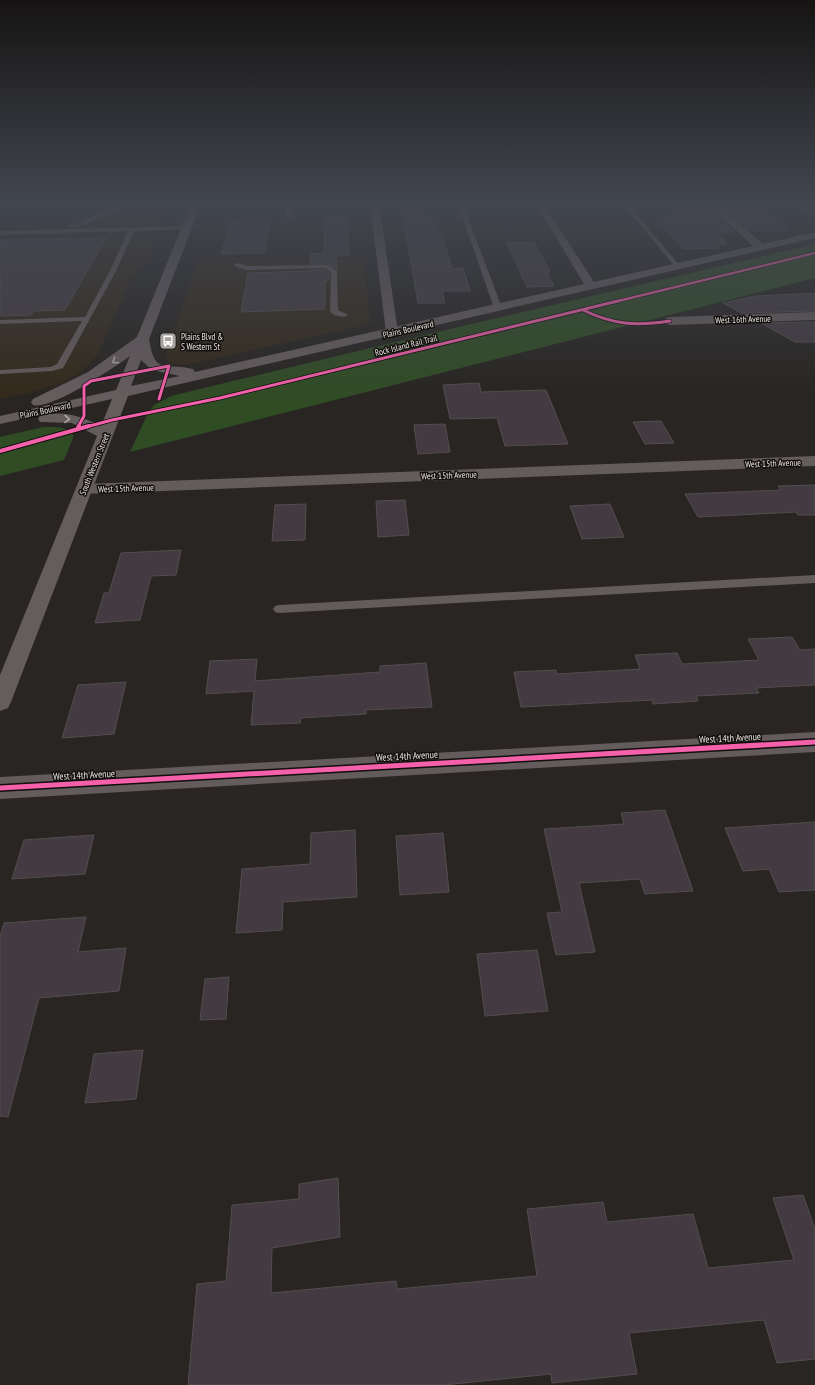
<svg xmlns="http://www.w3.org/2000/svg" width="815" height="1385" font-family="'PT Sans Narrow',sans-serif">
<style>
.commercial{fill:#332a1c}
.green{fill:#304c25}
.building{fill:#443b42;stroke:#514f4e}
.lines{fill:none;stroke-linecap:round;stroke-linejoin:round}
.service{fill:#645b5c;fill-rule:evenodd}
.minor{fill:#645b5c;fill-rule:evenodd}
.secondary{fill:#655c5e;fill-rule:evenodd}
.cycleway-far3-casing{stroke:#110e0c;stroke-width:3.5}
.cycleway-far2-casing{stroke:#110e0c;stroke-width:4.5}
.cycleway-far1-casing{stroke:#110e0c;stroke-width:6}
.cycleway-casing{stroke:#110e0c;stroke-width:8}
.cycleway-far3{stroke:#f560ab;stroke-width:2.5}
.cycleway-far2{stroke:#f560ab;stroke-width:3}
.cycleway-far1{stroke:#f560ab;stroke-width:4}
.cycleway{stroke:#f560ab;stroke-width:5}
.oneway{stroke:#aca6a6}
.labels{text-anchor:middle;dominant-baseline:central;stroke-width:3;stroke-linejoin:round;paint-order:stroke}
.far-street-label{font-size:9px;fill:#e7e3e0;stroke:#110e0c}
.far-poi-label{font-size:9px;fill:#e7e3e0;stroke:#110e0c;text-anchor:start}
.street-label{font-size:10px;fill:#e7e3e0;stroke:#110e0c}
</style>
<rect width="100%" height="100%" fill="#282522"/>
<g class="commercial">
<path d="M 130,204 L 169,204 L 160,218 L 157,236 L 144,267 L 132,277 L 98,354 L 82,372 L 61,383 L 29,393 L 0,399 L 0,230 L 81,228 Z"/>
<path d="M 286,257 L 286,260 L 364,258 L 370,324 L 186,365 L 171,364 L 166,359 L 199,258 Z"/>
</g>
<g class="green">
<path d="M 815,244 L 815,278 L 130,452 L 147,415 L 154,405 L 171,396 L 433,333 Z"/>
<path d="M 43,427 C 54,427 64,426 73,433 L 73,438 L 64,460 L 0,476 L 0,437 Z"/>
</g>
<g class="building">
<path d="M 401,204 L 419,204 L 423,217 L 431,216 L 438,234 L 442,234 L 452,269 L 463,268 L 470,291 L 442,291 L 445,303 L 418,303 Z"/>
<path d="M 669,204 L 707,204 L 735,232 L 716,232 L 727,244 L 717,244 L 720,248 L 683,249 L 656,218 L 677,217 L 668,207 L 672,207 Z"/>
<path d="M 719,204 L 755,204 L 788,230 L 751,231 Z"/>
<path d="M 347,217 L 349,256 L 336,256 L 337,269 L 328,264 L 310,264 L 311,254 L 324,253 L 325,218 Z"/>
<path d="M 270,219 L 265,253 L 221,254 L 232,220 Z"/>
<path d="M 106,238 L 65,310 L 34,311 L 31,315 L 0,316 L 0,240 Z"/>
<path d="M 527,242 L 534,242 L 550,272 L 547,273 L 554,286 L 527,287 L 507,243 Z"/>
<path d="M 310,270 L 325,270 L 329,273 L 329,280 L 325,281 L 325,309 L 241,312 L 248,273 L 310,271 Z"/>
<path d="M 815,293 L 815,311 L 742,313 L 723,303 L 756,296 Z"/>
<path d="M 815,322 L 815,342 L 795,342 L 761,323 Z"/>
<path d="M 479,383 L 481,392 L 546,390 L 568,444 L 505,446 L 497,418 L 450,419 L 443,385 Z"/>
<path d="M 661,421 L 674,443 L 645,444 L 633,422 Z"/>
<path d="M 445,424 L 450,452 L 418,454 L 414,425 Z"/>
<path d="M 815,485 L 815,515 L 798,515 L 796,512 L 698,517 L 685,494 L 781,490 L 778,486 Z"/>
<path d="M 405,500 L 409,535 L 378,537 L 376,501 Z"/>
<path d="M 306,504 L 305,540 L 272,541 L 275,505 Z"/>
<path d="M 610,504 L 624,537 L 582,539 L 570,506 Z"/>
<path d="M 181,550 L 176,575 L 151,576 L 140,620 L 95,623 L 104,593 L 109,593 L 121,553 Z"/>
<path d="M 792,637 L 800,650 L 815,649 L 815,685 L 756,688 L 759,693 L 696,696 L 698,701 L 653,704 L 652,700 L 521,707 L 514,672 L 556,670 L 557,674 L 640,669 L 635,655 L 677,653 L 682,664 L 759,660 L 748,639 Z"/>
<path d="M 257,659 L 255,681 L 380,672 L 380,666 L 426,663 L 432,707 L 366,710 L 366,714 L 301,718 L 300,723 L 251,725 L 254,691 L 206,694 L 210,661 Z"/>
<path d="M 126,682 L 114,734 L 62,738 L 78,685 Z"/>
<path d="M 665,810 L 693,891 L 645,894 L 640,879 L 579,883 L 595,952 L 556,955 L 547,913 L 562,912 L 544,829 L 624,824 L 621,813 Z"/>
<path d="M 815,822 L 815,890 L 779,892 L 769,869 L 743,871 L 725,828 Z"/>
<path d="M 355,830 L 357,897 L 283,902 L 282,930 L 236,933 L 242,869 L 310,864 L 311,833 Z"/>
<path d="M 443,833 L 449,892 L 400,895 L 396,836 Z"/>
<path d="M 94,835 L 85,874 L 12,879 L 24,840 Z"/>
<path d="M 86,917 L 78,952 L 126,948 L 119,991 L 39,998 L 8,1117 L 0,1116 L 0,937 L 4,923 Z"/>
<path d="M 537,950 L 548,1011 L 485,1016 L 477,954 Z"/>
<path d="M 229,977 L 226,1019 L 200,1020 L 205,979 Z"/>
<path d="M 143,1050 L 136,1099 L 85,1103 L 94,1054 Z"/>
<path d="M 338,1178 L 340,1237 L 272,1248 L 271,1293 L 396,1281 L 397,1289 L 537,1276 L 527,1209 L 603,1202 L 607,1222 L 693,1214 L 708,1268 L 794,1260 L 773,1198 L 803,1195 L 815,1229 L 815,1359 L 777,1363 L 764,1320 L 629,1333 L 637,1374 L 552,1383 L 551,1374 L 444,1385 L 188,1385 L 197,1284 L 226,1281 L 232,1205 L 299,1199 L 299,1184 Z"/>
</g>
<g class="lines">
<g class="service">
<path d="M 120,204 L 127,204 L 86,224 L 70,228 L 67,226 L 82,222 Z"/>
<path d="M 287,204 L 293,204 L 292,216 L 289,218 L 286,216 Z"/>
<path d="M 458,204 L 463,204 L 502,308 L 500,309 L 496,309 L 494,308 Z"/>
<path d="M 623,204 L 628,204 L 680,266 L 680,268 L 676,268 Z"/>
<path d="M 796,204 L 801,204 L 815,213 L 815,218 Z"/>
<path d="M 187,226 L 189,227 L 189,229 L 134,231 L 116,271 L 63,368 L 52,371 L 0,374 L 0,370 L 51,367 L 57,364 L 82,321 L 0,324 L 0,320 L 85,317 L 110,271 L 128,231 L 0,235 L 0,231 Z"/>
<path d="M 237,263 L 247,266 L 328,265 L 337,271 L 338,310 L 348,315 L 344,317 L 334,315 L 330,311 L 331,272 L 325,268 L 246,270 L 235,266 L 234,265 Z"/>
<path d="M 815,575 L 815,583 L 279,613 L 275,612 L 273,609 L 275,606 L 279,605 Z"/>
</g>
<g class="minor">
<path d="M 370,204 L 379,204 L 398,332 L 396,335 L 388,335 L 386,332 Z"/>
<path d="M 536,204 L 544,204 L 597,287 L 595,289 L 587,289 Z"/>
<path d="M 708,204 L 717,204 L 764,245 L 765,247 L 764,249 L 756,249 Z"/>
<path d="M 815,312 L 815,320 L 670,325 L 666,324 L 664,321 L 666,318 L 670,317 Z"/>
<path d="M 815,456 L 815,466 L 84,494 L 78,493 L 76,489 L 78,485 L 84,484 Z"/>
<path d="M 815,732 L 815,752 L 0,799 L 0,777 Z"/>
</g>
<path class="secondary" d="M 191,204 L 201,204 L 149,339 C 155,376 164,362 193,369 L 195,372 L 815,232 L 815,238 L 128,396 L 11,702 L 8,708 L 0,711 L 0,675 L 97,436 L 72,423 L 40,422 L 38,419 L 40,416 C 63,410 80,416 101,426 L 112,399 L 0,424 L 0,416 L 116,390 L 130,356 C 113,368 52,410 33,405 L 31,402 L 33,399 L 88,372 L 137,337 ZM 141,360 L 152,370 L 180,376 L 131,386 Z"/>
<defs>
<path id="cycleway-far3" d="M 614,302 L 815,253"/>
<g id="cycleway-far2">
<path d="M 583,310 C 614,325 636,326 670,321"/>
<path d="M 78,427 L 84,416 L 84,386 L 91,381 L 169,366 L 159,399"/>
<path d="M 86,427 L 112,420 L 220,398 L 618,301"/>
</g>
<g id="cycleway-far1">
<path d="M 78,428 L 79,426"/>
<path d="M 0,451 L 89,426"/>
</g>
<path id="cycleway" d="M 0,788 L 815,742"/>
</defs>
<use href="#cycleway-far3" class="cycleway-far3-casing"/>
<use href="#cycleway-far2" class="cycleway-far2-casing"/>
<use href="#cycleway-far1" class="cycleway-far1-casing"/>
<use href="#cycleway" class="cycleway-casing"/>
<use href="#cycleway-far3" class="cycleway-far3"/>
<use href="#cycleway-far2" class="cycleway-far2"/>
<use href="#cycleway-far1" class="cycleway-far1"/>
<use href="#cycleway" class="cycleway"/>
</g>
<defs><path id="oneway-chevron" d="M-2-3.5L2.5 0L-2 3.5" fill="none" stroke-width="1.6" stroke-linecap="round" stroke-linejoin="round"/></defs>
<g class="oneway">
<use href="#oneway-chevron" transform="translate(115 361) rotate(145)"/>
<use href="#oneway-chevron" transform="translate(67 419) rotate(1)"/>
</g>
<linearGradient id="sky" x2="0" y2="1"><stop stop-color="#161413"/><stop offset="0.51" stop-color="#42464f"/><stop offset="1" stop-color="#42464f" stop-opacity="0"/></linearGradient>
<rect width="815" height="397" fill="url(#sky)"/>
<defs>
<symbol id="bus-square" viewBox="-11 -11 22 22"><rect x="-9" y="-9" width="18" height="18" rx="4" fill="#a4a09e" stroke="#110e0c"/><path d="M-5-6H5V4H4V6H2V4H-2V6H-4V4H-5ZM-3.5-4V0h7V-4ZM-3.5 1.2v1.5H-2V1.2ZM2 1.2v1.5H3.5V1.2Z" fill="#fff"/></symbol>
</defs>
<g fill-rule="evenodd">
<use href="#bus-square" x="158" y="331" width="20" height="20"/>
</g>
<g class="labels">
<g class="far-street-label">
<text transform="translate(743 319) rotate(-2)">West 16th Avenue</text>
<text transform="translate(408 329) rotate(-13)">Plains Boulevard</text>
<text transform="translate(406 345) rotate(-14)">Rock Island Rail Trail</text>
<text transform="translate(45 410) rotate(-12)">Plains Boulevard</text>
<text transform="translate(773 463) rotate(-2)">West 15th Avenue</text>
<text transform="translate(94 464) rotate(-68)">South Western Street</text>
<text transform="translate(449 475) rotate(-2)">West 15th Avenue</text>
<text transform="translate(126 488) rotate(-2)">West 15th Avenue</text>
</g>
<g class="far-poi-label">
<text x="181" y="336">Plains Blvd &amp;<tspan x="181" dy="10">S Western St</tspan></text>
</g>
<g class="street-label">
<text transform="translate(730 738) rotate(-3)">West 14th Avenue</text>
<text transform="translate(407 756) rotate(-3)">West 14th Avenue</text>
<text transform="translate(84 775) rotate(-3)">West 14th Avenue</text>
</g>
</g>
</svg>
